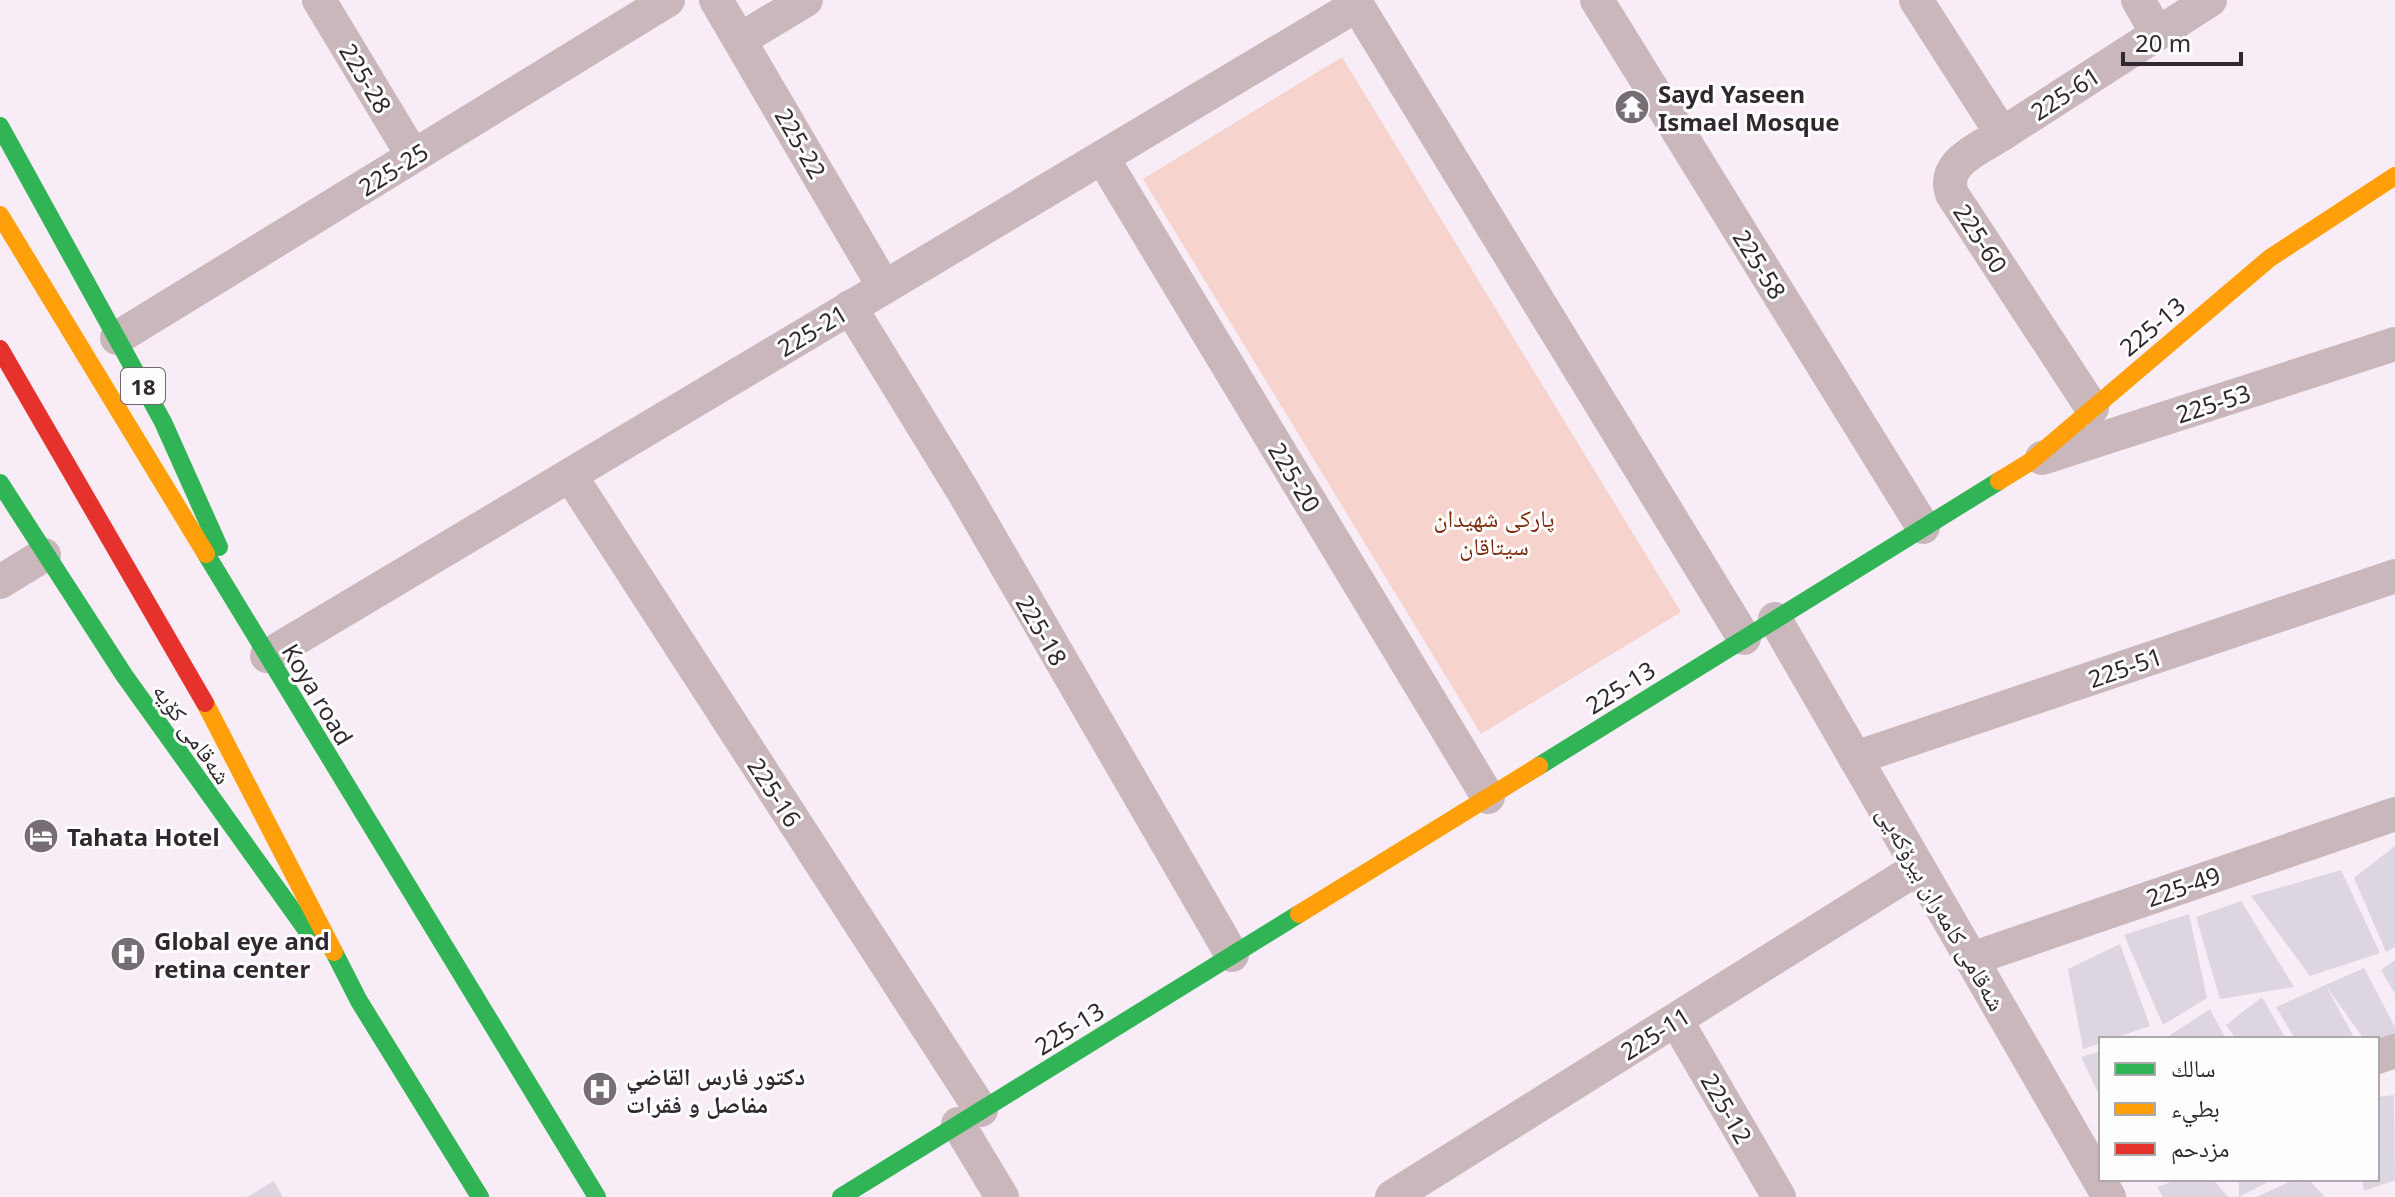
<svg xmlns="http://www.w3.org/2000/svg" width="2395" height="1197" font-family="'Noto Sans','Noto Naskh Arabic',sans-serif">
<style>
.green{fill:#f7d3cd}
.building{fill:#ddd6e0}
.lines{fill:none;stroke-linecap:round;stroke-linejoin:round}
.street{stroke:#c9b7bb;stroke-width:34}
.fast{stroke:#30b455;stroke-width:18}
.slow{stroke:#ff9f0a;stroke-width:18}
.jam{stroke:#e5322d;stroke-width:18}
.labels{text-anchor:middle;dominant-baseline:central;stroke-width:6;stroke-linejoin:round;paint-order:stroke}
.shield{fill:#fdfdfd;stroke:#6e686d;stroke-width:2}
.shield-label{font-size:22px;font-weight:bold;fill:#31282f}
.street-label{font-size:24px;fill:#31282f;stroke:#fdfdfd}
.poi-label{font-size:24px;font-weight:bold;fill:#31282f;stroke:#fdfdfd;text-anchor:start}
.park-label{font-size:24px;fill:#7c2b0b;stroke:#fdfdfd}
</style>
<rect width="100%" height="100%" fill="#f8edf6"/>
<path class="green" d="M 1342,57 L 1681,612 L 1481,734 L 1143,179 Z"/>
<g class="building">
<path d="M 2395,846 L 2395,947 L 2386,952 L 2354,878 Z"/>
<path d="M 2341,870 L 2380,953 L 2310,976 L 2251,896 Z"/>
<path d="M 2241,901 L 2294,987 L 2220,999 L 2196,917 Z"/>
<path d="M 2189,914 L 2207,998 L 2163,1025 L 2124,935 Z"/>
<path d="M 2120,944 L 2150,1026 L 2112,1039 L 2101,1039 L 2101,1043 L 2083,1049 L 2068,969 Z"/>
<path d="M 2395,960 L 2395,994 L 2381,970 Z"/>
<path d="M 2364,968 L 2395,1027 L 2395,1042 L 2377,1043 L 2377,1039 L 2364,1039 L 2326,986 L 2355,1039 L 2295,1039 L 2276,1007 Z"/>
<path d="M 2262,997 L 2286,1039 L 2236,1039 L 2226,1025 Z"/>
<path d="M 2210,1009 L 2226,1039 L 2164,1039 Z"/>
<path d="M 2101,1051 L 2101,1099 L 2081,1057 Z"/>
<path d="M 2394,1095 L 2395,1180 L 2364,1191 L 2362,1179 L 2377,1179 L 2377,1097 Z"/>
<path d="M 2179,1179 L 2213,1179 L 2228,1197 L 2163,1197 L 2157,1187 Z"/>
<path d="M 2239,1179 L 2274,1179 L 2239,1197 Z"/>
<path d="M 2296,1179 L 2308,1179 L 2325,1197 L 2256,1197 Z"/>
<path d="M 274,1181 L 283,1197 L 247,1197 Z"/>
</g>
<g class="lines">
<g class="street">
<path d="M 319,0 L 413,156"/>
<path d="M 716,0 L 884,287"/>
<path d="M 1354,0 L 1744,638"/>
<path d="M 1597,0 L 1923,527"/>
<path d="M 1916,0 L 2002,134 C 1980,149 1941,162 1952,194 L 2092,408"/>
<path d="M 2138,0 L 2157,33"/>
<path d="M 741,39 L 806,0"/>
<path d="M 2002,134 L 2210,0"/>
<path d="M 1102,157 L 1488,797"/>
<path d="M 850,307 L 963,491 L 1232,955"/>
<path d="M 117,338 L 668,0"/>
<path d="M 2042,458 L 2395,344"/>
<path d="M 570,475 L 981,1110"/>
<path d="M 0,582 L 44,555"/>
<path d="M 1775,619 L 2109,1197"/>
<path d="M 267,656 L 1357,5"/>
<path d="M 1855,758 L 2395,576"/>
<path d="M 1971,959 L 2395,814"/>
<path d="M 1676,1020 L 1779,1197"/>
<path d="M 2377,1057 L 2395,1051"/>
<path d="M 958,1124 L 1002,1197"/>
<path d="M 1392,1197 L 1918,868"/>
</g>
<g class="fast">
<path d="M 0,126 L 163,422 L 219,547"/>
<path d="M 0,483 L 124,675 L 313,939"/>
<path d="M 206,554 L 597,1197"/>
<path d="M 1539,766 L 1999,481"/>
<path d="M 334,952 L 359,1001 L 480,1197"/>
<path d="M 841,1197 L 1299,914"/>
</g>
<g class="slow">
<path d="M 0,215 L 206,554"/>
<path d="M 1999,481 L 2030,462 L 2270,258 L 2395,176"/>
<path d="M 205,703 L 334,952"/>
<path d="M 1299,914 L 1539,766"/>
</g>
<path class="jam" d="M 0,349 L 205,703"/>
</g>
<defs>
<symbol id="temple-disc" viewBox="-11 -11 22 22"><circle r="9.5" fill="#776d75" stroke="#fdfdfd"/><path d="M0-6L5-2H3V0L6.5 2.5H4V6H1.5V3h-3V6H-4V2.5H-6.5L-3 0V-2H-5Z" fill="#fff"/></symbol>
<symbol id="hotel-disc" viewBox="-11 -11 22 22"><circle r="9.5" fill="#776d75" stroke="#fdfdfd"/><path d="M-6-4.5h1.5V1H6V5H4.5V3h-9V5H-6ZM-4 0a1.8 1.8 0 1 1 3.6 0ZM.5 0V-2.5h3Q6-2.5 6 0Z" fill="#fff"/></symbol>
<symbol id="hospital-disc" viewBox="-11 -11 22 22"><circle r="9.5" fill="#776d75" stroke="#fdfdfd"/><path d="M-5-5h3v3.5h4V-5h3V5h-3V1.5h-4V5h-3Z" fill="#fff"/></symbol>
</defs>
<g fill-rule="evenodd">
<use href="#temple-disc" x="1612" y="87" width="40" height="40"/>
<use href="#hotel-disc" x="21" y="816" width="40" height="40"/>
<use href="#hospital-disc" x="108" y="934" width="40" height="40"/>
<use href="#hospital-disc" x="580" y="1069" width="40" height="40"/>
</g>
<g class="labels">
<rect class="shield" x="121" y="368" width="44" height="36" rx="6"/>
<g class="shield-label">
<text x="143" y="386">18</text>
</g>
<g class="street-label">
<text transform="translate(366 78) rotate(59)">225-28</text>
<text transform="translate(2065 93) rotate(-33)">225-61</text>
<text transform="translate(801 143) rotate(60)">225-22</text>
<text transform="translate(393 169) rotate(-32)">225-25</text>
<text transform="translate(1981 238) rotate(57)">225-60</text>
<text transform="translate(1760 264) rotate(58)">225-58</text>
<text transform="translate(2152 326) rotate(-40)">225-13</text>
<text transform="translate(812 330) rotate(-31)">225-21</text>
<text transform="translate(2213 403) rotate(-18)">225-53</text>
<text transform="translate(1295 477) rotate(59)">225-20</text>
<text transform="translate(1042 630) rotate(60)">225-18</text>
<text transform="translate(2125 667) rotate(-19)">225-51</text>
<text transform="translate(1620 687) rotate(-32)">225-13</text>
<text transform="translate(318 694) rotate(59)">Koya road</text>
<text transform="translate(193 733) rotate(55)">شەقامی کۆیە</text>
<text transform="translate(775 792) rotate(57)">225-16</text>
<text transform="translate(2183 886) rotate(-19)">225-49</text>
<text transform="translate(1942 908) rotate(60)">شه‌قامی كامەران بیرۆكەیی</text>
<text transform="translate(1069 1028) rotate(-32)">225-13</text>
<text transform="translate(1655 1033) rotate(-32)">225-11</text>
<text transform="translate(1727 1108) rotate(60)">225-12</text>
</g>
<g class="poi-label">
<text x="1658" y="93">Sayd Yaseen<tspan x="1658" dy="28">Ismael Mosque</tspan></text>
<text x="67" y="836">Tahata Hotel</text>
<text x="154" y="940">Global eye and<tspan x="154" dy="28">retina center</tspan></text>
<text x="626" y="1075">دكتور فارس القاضي<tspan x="626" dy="28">مفاصل و فقرات</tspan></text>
</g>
<g class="park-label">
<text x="1494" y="517">پارکی شهیدان<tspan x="1494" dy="28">سیتاقان</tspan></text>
</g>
</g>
<rect x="2099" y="1037" width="280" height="144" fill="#fdfdfd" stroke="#aba8ab" stroke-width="2"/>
<rect x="2115" y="1063" width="40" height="12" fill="#30b455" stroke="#aba8ab" stroke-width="2"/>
<text x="2171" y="1077" font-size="24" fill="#31282f">سالك</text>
<rect x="2115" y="1103" width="40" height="12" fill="#ff9f0a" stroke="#aba8ab" stroke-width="2"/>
<text x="2171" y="1117" font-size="24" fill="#31282f">بطيء</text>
<rect x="2115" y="1143" width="40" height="12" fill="#e5322d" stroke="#aba8ab" stroke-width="2"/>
<text x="2171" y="1157" font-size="24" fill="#31282f">مزدحم</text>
<path d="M2123 52v12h118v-12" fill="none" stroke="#31282f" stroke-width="4"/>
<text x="2135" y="52" font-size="24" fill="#31282f" stroke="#fdfdfd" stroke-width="6" paint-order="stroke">20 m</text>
</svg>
